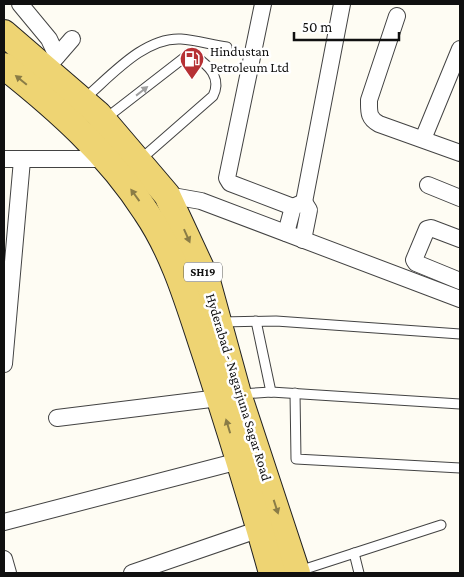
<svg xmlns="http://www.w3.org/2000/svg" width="464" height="577" font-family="'Crimson Pro',serif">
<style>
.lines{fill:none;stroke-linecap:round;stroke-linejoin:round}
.lane-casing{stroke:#434343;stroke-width:11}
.street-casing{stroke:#434343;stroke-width:18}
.primary-casing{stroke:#212121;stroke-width:28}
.lane{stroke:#fff;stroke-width:9}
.street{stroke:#fff;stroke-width:16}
.primary{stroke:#eed473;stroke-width:26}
.oneway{fill:#8a7c46}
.oneway2{fill:#9f9f9f}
.labels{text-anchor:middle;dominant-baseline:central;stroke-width:5;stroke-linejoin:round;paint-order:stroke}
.shield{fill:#fff;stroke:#585858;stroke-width:1}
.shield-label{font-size:12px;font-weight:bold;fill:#101010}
.poi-label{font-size:14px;fill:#101010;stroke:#fff;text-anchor:start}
.street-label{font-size:14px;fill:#101010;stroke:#fff}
</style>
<rect width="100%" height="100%" fill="#fefcf3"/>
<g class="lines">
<defs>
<g id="lane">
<path d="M 84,99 C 111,76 144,37 181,39 C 196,40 212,45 227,47"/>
<path d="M 105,119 L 185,57 L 193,55 C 209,65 222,78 213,96 L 141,159"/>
<path d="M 256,321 L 271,392"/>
<path d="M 221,322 L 276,321 L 460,334"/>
<path d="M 295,393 L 296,459 L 460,468"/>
<path d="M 241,394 L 271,392 L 460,404"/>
<path d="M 354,553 L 359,573"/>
<path d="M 299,571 L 441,525"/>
</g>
<g id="street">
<path d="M 20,4 L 49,39 L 57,56"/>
<path d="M 263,4 L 227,178 L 230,183 L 293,207"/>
<path d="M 397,16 L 369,100 C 369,112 368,118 379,124 L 460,153"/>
<path d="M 52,62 L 72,39"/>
<path d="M 423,139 L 460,49"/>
<path d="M 4,159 L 105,159"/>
<path d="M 428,185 L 460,198"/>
<path d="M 167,195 L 201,201 L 460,299"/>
<path d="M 304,202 L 342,4"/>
<path d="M 286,233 L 293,207 L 304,202 L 309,210 L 303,240"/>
<path d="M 460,239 L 431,228 L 427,229 L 414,260 L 416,263 L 460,281"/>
<path d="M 4,364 L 22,160"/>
<path d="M 57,418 L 219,398"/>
<path d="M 4,522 L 239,461"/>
<path d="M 4,559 L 8,573"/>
<path d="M 132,573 L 260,529"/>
</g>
<g id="primary">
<path d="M 4,33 L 98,114 L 167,195 L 207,281 L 238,394 L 297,573"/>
<path d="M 4,66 C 57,108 109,154 146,212 C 176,256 190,309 207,359 C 230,430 252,501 272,573"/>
</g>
</defs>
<use href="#lane" class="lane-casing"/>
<use href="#street" class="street-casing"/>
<use href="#primary" class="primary-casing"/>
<use href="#lane" class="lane"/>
<use href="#street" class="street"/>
<use href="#primary" class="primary"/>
</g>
<defs><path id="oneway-solid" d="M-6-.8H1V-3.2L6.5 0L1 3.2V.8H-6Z" transform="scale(1.25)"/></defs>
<g class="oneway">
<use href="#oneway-solid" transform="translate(21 80) rotate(-141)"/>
<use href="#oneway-solid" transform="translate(135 195) rotate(-126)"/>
<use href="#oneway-solid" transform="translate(187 236) rotate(66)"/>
<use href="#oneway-solid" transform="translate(228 426) rotate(-107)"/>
<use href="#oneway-solid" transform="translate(276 507) rotate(72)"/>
</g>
<use class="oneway2" href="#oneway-solid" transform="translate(142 91) rotate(-38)"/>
<defs>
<symbol id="fuel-pin" viewBox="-11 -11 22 30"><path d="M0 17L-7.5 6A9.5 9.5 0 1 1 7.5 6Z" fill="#b63134" stroke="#fff"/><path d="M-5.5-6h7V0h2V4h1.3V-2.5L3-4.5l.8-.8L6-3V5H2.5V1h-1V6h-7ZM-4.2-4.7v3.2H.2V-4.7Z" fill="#fff"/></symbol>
</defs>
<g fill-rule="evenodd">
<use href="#fuel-pin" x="178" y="45" width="28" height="38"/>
</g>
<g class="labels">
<rect class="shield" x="184" y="262.5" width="38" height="19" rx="4"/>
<g class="shield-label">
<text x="203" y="272">SH19</text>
</g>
<g class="poi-label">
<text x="210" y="51">Hindustan<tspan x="210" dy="16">Petroleum Ltd</tspan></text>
</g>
<g class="street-label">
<text transform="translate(239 387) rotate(73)">Hyderabad - Nagarjuna Sagar Road</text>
</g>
</g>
<rect width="464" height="577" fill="none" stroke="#101010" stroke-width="10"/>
<path d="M294 32v8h105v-8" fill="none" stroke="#101010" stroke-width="2.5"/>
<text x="302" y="32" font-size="15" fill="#101010" stroke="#ffffff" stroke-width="4" paint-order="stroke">50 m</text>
</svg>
